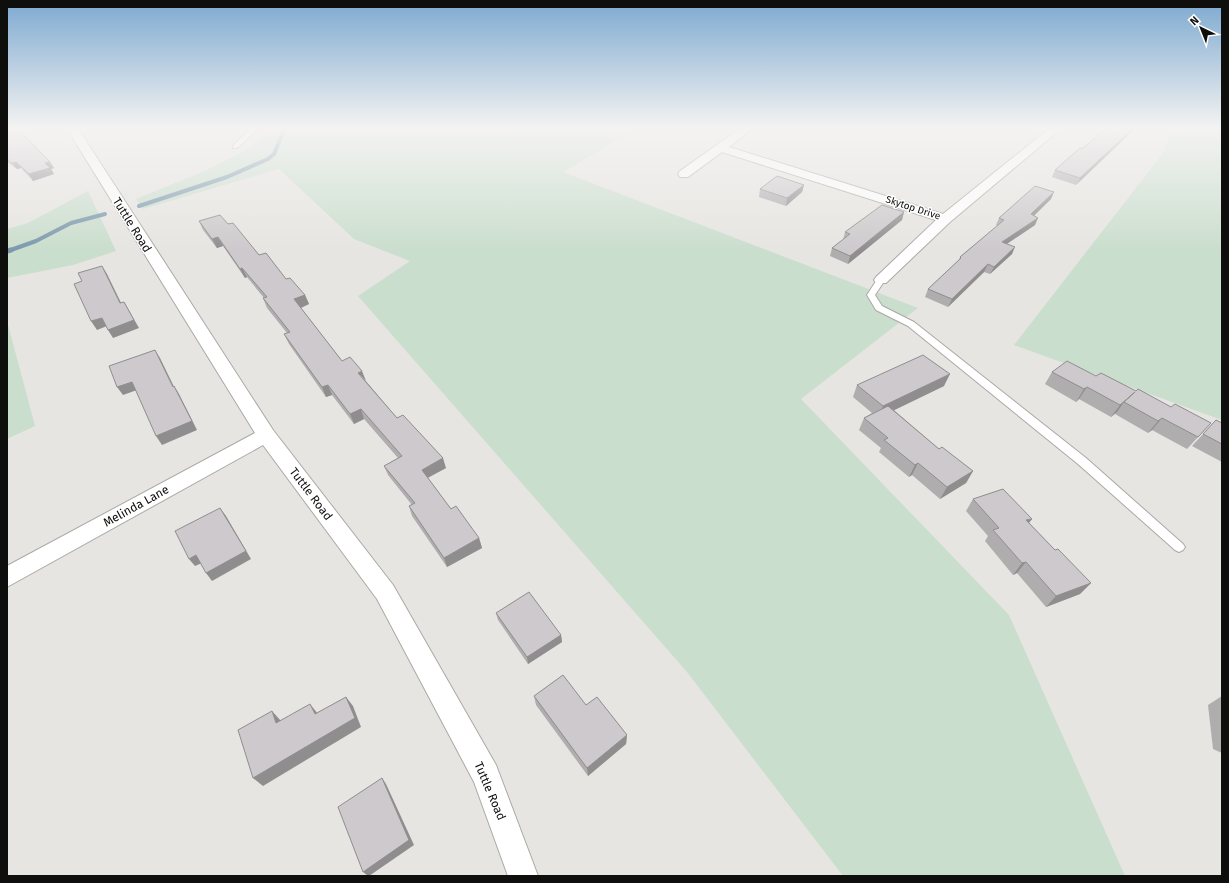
<svg xmlns="http://www.w3.org/2000/svg" width="1229" height="883" font-family="'Fira Sans',sans-serif">
<style>
.green{fill:#cadecd}
.lines{fill:none;stroke-linecap:round;stroke-linejoin:round}
.stream-far1{stroke:#7c98ac;stroke-width:4}
.stream{stroke:#7c98ac;stroke-width:5}
.lane-casing{stroke:#aaa9a5;stroke-width:2}
.street-casing{stroke:#aaa9a5;stroke-width:2}
.lane{fill:#fff;fill-rule:evenodd}
.street{fill:#fff;fill-rule:evenodd}
.wall{fill:#b0adaf}
.shaded-wall{fill:#908d8f}
.building{fill:#cdc9cc;stroke:#908d8f}
.labels{text-anchor:middle;dominant-baseline:central;stroke-width:3;stroke-linejoin:round;paint-order:stroke}
.far-street-label{font-size:10px;fill:#0e0e0d;stroke:#fff}
.street-label{font-size:12px;fill:#0e0e0d;stroke:#fff}
</style>
<rect width="100%" height="100%" fill="#e6e5e1"/>
<g class="green">
<path d="M 269,127 L 639,127 L 563,172 L 918,308 L 801,399 L 1009,615 L 1125,876 L 843,876 L 687,672 L 358,296 L 410,261 L 354,239 L 279,169 L 143,209 L 136,199 L 207,170 L 252,147 Z"/>
<path d="M 1172,127 L 1222,127 L 1222,420 L 1014,345 L 1163,153 Z"/>
<path d="M 88,191 L 116,251 L 73,265 L 7,278 L 7,229 L 28,223 Z"/>
<path d="M 7,321 L 35,426 L 7,439 Z"/>
</g>
<g class="lines">
<g class="stream-far1">
<path d="M 139,206 L 227,177 L 268,159 L 274,154 L 283,132 L 291,127"/>
<path d="M 8,251 L 36,241 L 71,223 L 105,214"/>
</g>
<path class="stream" d="M 7,251 L 11,250"/>
<defs>
<g id="lane">
<path d="M 252,127 L 258,127 L 255,132 L 237,148 L 233,148 L 233,146 Z"/>
<path d="M 878,278 L 884,278 L 885,280 L 875,295 L 882,306 L 914,322 L 1086,458 L 1183,544 L 1185,547 L 1183,550 L 1179,552 L 1175,550 L 1078,464 L 908,326 L 876,310 L 867,295 Z"/>
</g>
<g id="street">
<path d="M 66,127 L 77,127 L 273,430 L 393,585 L 496,765 L 538,876 L 508,876 L 474,782 L 377,599 L 263,445 L 7,587 L 7,566 L 255,433 Z"/>
<path d="M 742,127 L 754,127 L 729,147 L 943,214 L 1051,127 L 1063,127 L 950,222 L 886,283 L 876,283 L 874,280 L 876,277 L 936,220 L 722,152 L 688,177 L 680,177 L 678,174 L 680,171 Z"/>
</g>
</defs>
<use href="#lane" class="lane-casing"/>
<use href="#street" class="street-casing"/>
<use href="#lane" class="lane"/>
<use href="#street" class="street"/>
</g>
<g class="wall">
<path d="M 1108,127 L 1076,185 L 1052,177 L 1055,170 Z"/>
<path d="M 7,134 L 50,162 L 54,168 L 51,169 L 54,174 L 33,181 L 21,168 L 17,169 L 7,162 Z"/>
<path d="M 804,185 L 802,192 L 786,206 L 759,197 L 760,189 Z"/>
<path d="M 1051,199 L 1034,216 L 1035,225 L 1007,244 L 1012,254 L 990,274 L 984,272 L 948,307 L 925,297 L 928,289 L 959,260 L 960,257 L 997,226 L 996,225 L 999,218 Z"/>
<path d="M 904,212 L 902,220 L 848,264 L 830,256 L 832,248 L 843,240 L 845,232 Z"/>
<path d="M 199,221 L 228,224 L 259,255 L 286,279 L 305,295 L 309,304 L 301,308 L 342,361 L 366,381 L 397,418 L 446,468 L 428,478 L 451,509 L 479,538 L 482,548 L 447,567 L 412,516 L 409,506 L 412,505 L 388,475 L 384,466 L 398,458 L 364,419 L 354,424 L 332,395 L 326,397 L 289,344 L 284,334 L 287,333 L 267,308 L 263,298 L 264,298 L 247,277 L 245,278 L 223,246 L 217,248 L 203,230 Z"/>
<path d="M 1052,372 L 1096,376 L 1136,391 L 1171,407 L 1211,423 L 1187,449 L 1152,430 L 1148,433 L 1115,414 L 1117,412 L 1111,417 L 1079,399 L 1076,402 L 1045,384 Z"/>
<path d="M 857,385 L 944,386 L 894,410 L 939,449 L 973,471 L 966,483 L 940,499 L 912,475 L 909,477 L 879,452 L 881,448 L 859,430 L 864,418 L 872,413 L 853,397 Z"/>
<path d="M 1216,420 L 1222,423 L 1222,462 L 1192,446 Z"/>
<path d="M 973,499 L 1032,519 L 1029,523 L 1055,550 L 1091,583 L 1080,594 L 1046,607 L 1017,573 L 1013,575 L 985,541 L 988,536 L 966,511 Z"/>
<path d="M 496,613 L 561,635 L 562,642 L 528,664 L 498,620 Z"/>
<path d="M 534,696 L 586,705 L 627,735 L 626,744 L 588,776 L 536,705 Z"/>
<path d="M 1222,696 L 1222,753 L 1213,749 L 1208,705 Z"/>
</g>
<g class="shaded-wall">
<path d="M 1134,127 L 1137,127 L 1076,185 L 1080,178 Z"/>
<path d="M 16,162 L 21,168 L 17,169 L 12,163 Z"/>
<path d="M 50,162 L 54,168 L 51,169 L 54,174 L 33,181 L 29,174 L 45,163 Z"/>
<path d="M 804,185 L 802,192 L 786,206 L 787,198 Z"/>
<path d="M 1054,192 L 1051,199 L 1027,222 L 1031,214 Z"/>
<path d="M 904,212 L 902,220 L 848,264 L 850,256 Z"/>
<path d="M 1038,218 L 1035,225 L 999,249 L 1002,242 Z"/>
<path d="M 218,237 L 223,246 L 217,248 L 212,239 Z"/>
<path d="M 1015,247 L 1012,254 L 990,274 L 994,267 Z"/>
<path d="M 988,264 L 984,272 L 948,307 L 952,299 Z"/>
<path d="M 102,266 L 107,274 L 125,311 L 120,303 Z"/>
<path d="M 242,268 L 247,277 L 245,278 L 240,269 Z"/>
<path d="M 305,295 L 309,304 L 298,309 L 294,299 Z"/>
<path d="M 124,302 L 139,328 L 113,338 L 108,330 Z"/>
<path d="M 102,318 L 107,326 L 97,330 L 91,321 Z"/>
<path d="M 155,350 L 160,358 L 178,395 L 173,387 Z"/>
<path d="M 362,371 L 366,381 L 358,373 Z"/>
<path d="M 950,374 L 944,386 L 878,418 L 883,406 Z"/>
<path d="M 132,382 L 137,390 L 123,395 L 117,387 Z"/>
<path d="M 328,385 L 332,395 L 326,397 L 322,387 Z"/>
<path d="M 174,386 L 179,394 L 197,430 L 162,445 L 156,436 Z"/>
<path d="M 1087,387 L 1079,399 L 1076,402 L 1084,389 Z"/>
<path d="M 1135,392 L 1124,402 L 1117,412 L 1111,417 L 1120,405 Z"/>
<path d="M 361,409 L 364,419 L 354,424 L 350,414 Z"/>
<path d="M 1162,418 L 1152,430 L 1148,433 L 1158,421 Z"/>
<path d="M 443,458 L 446,468 L 425,479 L 422,470 Z"/>
<path d="M 918,463 L 912,475 L 909,477 L 915,465 Z"/>
<path d="M 973,471 L 966,483 L 940,499 L 947,487 Z"/>
<path d="M 220,508 L 226,516 L 251,559 L 212,581 L 206,573 Z"/>
<path d="M 1032,519 L 1023,530 L 1026,520 Z"/>
<path d="M 479,538 L 482,548 L 447,567 L 444,558 Z"/>
<path d="M 196,555 L 202,563 L 195,566 L 189,559 Z"/>
<path d="M 1026,562 L 1017,573 L 1013,575 L 1022,563 Z"/>
<path d="M 1091,583 L 1080,594 L 1046,607 L 1056,596 Z"/>
<path d="M 561,635 L 562,642 L 528,664 L 527,657 Z"/>
<path d="M 346,697 L 353,706 L 361,727 L 263,786 L 253,778 Z"/>
<path d="M 310,704 L 318,714 L 315,714 Z"/>
<path d="M 272,711 L 281,721 L 276,723 Z"/>
<path d="M 627,735 L 626,744 L 588,776 L 587,768 Z"/>
<path d="M 382,778 L 386,784 L 414,845 L 369,876 L 368,876 L 363,872 Z"/>
</g>
<g class="building">
<path d="M 1108,127 L 1134,127 L 1080,178 L 1055,170 L 1080,148 L 1082,149 Z"/>
<path d="M 19,130 L 50,162 L 45,163 L 50,168 L 29,174 L 16,162 L 12,163 L 7,159 L 7,134 Z"/>
<path d="M 777,176 L 804,185 L 787,198 L 760,189 Z"/>
<path d="M 1035,186 L 1054,192 L 1031,214 L 1038,218 L 1002,242 L 1015,247 L 994,267 L 988,264 L 952,299 L 928,289 L 961,258 L 960,257 L 1004,220 L 999,218 Z"/>
<path d="M 882,205 L 904,212 L 850,256 L 832,248 L 850,234 L 845,232 Z"/>
<path d="M 220,215 L 228,224 L 233,223 L 259,255 L 266,253 L 286,279 L 290,278 L 305,295 L 294,299 L 342,361 L 350,357 L 362,371 L 358,373 L 397,418 L 403,415 L 443,458 L 422,470 L 451,509 L 456,506 L 479,538 L 444,558 L 409,506 L 415,503 L 384,466 L 402,456 L 361,409 L 350,414 L 328,385 L 322,387 L 284,334 L 290,332 L 263,298 L 267,297 L 242,268 L 240,269 L 218,237 L 212,239 L 199,221 Z"/>
<path d="M 102,266 L 120,303 L 124,302 L 134,320 L 108,330 L 102,318 L 91,321 L 74,284 L 82,281 L 78,273 Z"/>
<path d="M 155,350 L 173,387 L 174,386 L 192,421 L 156,436 L 132,382 L 117,387 L 109,366 Z"/>
<path d="M 923,355 L 950,374 L 883,406 L 857,385 Z"/>
<path d="M 1067,361 L 1096,376 L 1101,373 L 1136,391 L 1138,389 L 1171,407 L 1175,404 L 1211,423 L 1198,437 L 1162,418 L 1158,421 L 1124,402 L 1135,392 L 1120,405 L 1087,387 L 1084,389 L 1052,372 Z"/>
<path d="M 888,406 L 939,449 L 942,447 L 973,471 L 947,487 L 918,463 L 915,465 L 884,440 L 888,438 L 864,418 Z"/>
<path d="M 1216,420 L 1222,423 L 1222,444 L 1203,434 Z"/>
<path d="M 1003,489 L 1032,519 L 1026,520 L 1055,550 L 1058,549 L 1091,583 L 1056,596 L 1026,562 L 1022,563 L 993,530 L 999,528 L 973,499 Z"/>
<path d="M 220,508 L 246,551 L 206,573 L 196,555 L 189,559 L 175,531 Z"/>
<path d="M 529,592 L 561,635 L 527,657 L 496,613 Z"/>
<path d="M 563,675 L 586,705 L 597,697 L 627,735 L 587,768 L 534,696 Z"/>
<path d="M 346,697 L 355,718 L 253,778 L 238,730 L 272,711 L 276,723 L 310,704 L 315,714 Z"/>
<path d="M 382,778 L 409,840 L 363,872 L 338,807 Z"/>
</g>
<linearGradient id="sky" x2="0" y2="1"><stop stop-color="#7da9d0"/><stop offset="0.51" stop-color="#f4f3f2"/><stop offset="1" stop-color="#f4f3f2" stop-opacity="0"/></linearGradient>
<rect width="1229" height="251" fill="url(#sky)"/>
<g class="labels">
<g class="far-street-label">
<text transform="translate(913 208) rotate(18)">Skytop Drive</text>
</g>
<g class="street-label">
<text transform="translate(132 225) rotate(58)">Tuttle Road</text>
<text transform="translate(311 494) rotate(53)">Tuttle Road</text>
<text transform="translate(136 506) rotate(-29)">Melinda Lane</text>
<text transform="translate(490 791) rotate(67)">Tuttle Road</text>
</g>
</g>
<rect width="1229" height="883" fill="none" stroke="#0e0e0d" stroke-width="16"/>
<g transform="translate(1201 28) rotate(317)" stroke="#ffffff" stroke-width="3" paint-order="stroke">
<path d="M0-3L7 15L0 10L-7 15Z" fill="#0e0e0d"/>
<text y="-6" font-size="11" font-weight="bold" text-anchor="middle" fill="#0e0e0d">N</text>
</g>
</svg>
